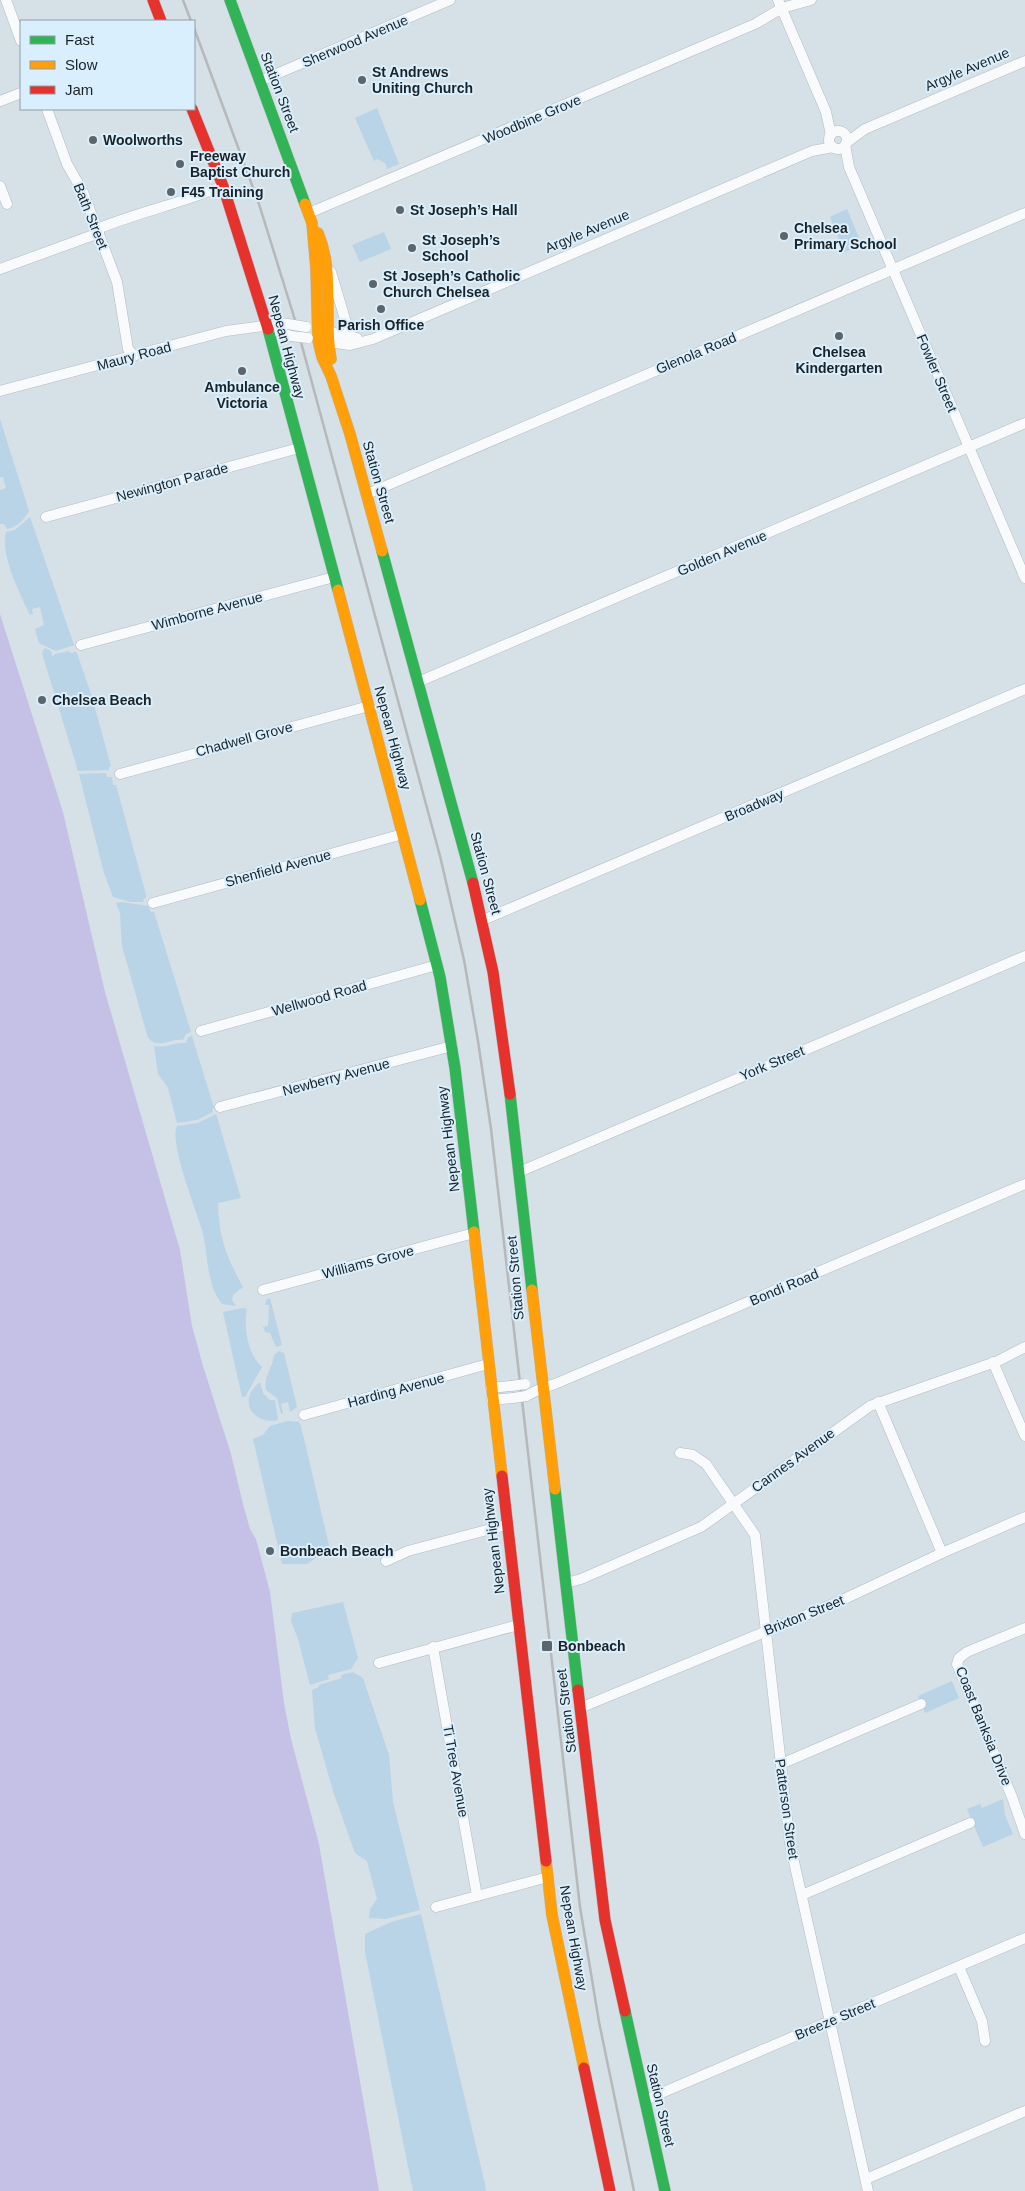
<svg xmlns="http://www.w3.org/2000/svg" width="1025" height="2191" font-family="Arial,sans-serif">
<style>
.green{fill:#b8d4e6}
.water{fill:#c5c1e6}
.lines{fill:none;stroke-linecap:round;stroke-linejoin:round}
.street-casing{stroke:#b4bcc2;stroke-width:11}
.fast-casing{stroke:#b4bcc2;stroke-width:12}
.slow-casing{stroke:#b4bcc2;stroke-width:12}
.jam-casing{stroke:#b4bcc2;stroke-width:12}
.street{stroke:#f9fafb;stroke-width:10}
.fast{stroke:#30b455;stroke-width:11}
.slow{stroke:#ff9f0a;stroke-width:11}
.jam{stroke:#e5322d;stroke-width:11}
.rail{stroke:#b6b8ba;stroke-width:2.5}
.street-bridge-casing{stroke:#b4bcc2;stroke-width:11;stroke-linecap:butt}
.street-bridge{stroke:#f9fafb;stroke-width:10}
.poi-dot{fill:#5c656b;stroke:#daeffd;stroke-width:2}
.labels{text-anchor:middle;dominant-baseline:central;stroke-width:4;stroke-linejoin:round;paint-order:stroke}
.street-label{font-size:14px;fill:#1b2328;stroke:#daeffd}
.poi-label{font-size:14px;font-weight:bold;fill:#1b2328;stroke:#daeffd;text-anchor:start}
</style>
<rect width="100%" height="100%" fill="#d5e0e7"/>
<g class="green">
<path d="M 377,108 L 399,164 L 387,169 L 385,163 L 377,159 L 374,161 L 355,118 Z"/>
<path d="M 847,209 L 862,245 L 844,252 L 830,217 Z"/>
<path d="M 384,232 L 391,249 L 360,262 L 352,245 Z"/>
<path d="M 0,419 L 29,511 C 24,520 17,527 7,529 L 4,524 L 0,524 L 0,490 L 6,488 L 3,477 L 0,477 Z"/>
<path d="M 30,517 L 74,645 L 56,651 L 39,643 L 35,629 L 44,625 L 40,607 L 32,609 L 33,614 L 30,615 C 20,594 0,555 6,532 L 15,530 Z"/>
<path d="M 45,648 L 51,651 L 53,657 L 55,654 L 69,651 L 70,653 L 76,652 L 78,656 L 91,694 L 111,766 L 109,767 L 109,770 L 78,771 L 42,653 Z"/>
<path d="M 106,773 L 107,777 L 112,777 L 113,785 L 116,785 L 146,895 L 146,898 L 143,899 L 144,902 L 130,902 L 113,897 L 104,873 L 79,774 Z"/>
<path d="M 122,902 L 148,906 L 151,912 L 154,912 L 191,1032 L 186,1034 L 183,1040 C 169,1038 160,1050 148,1038 L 122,946 L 120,913 L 116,903 Z"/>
<path d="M 192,1036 L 214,1108 L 212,1109 L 213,1112 L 197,1120 L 177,1123 L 168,1088 L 158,1074 L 154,1046 C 166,1048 175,1042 186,1043 L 188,1037 Z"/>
<path d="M 216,1114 L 241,1198 L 218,1203 C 219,1237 226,1257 243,1287 L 233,1295 L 232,1300 L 236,1306 L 222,1304 C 205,1282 209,1255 202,1230 C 196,1209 169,1143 177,1126 L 198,1123 Z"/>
<path d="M 270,1298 L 282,1345 L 276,1347 L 270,1333 L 265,1332 L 263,1327 L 268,1326 L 269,1305 L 265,1305 L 267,1299 Z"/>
<path d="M 243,1308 L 247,1309 C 243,1327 248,1355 262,1367 L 245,1397 L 242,1397 L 223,1312 Z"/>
<path d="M 279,1351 L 284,1353 L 297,1407 L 290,1412 L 288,1402 L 281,1404 L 283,1413 L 281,1414 L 277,1398 L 266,1390 C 263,1378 273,1367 274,1355 Z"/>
<path d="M 260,1382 L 263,1393 L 270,1400 L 275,1400 L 278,1420 C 252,1425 237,1399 260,1382 Z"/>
<path d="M 288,1421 L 299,1422 L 301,1426 L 331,1554 L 317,1557 L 307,1564 L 282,1564 L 253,1439 L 263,1435 L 270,1426 Z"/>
<path d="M 343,1602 L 358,1658 L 351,1669 L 328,1675 L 329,1679 L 310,1685 L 298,1639 L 291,1621 L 292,1613 Z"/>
<path d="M 353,1672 L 363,1678 L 389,1755 L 393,1802 L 420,1910 L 386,1919 L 369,1918 L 370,1909 L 377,1899 L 367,1861 L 355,1853 L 333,1791 L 315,1728 L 312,1690 L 319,1687 L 319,1685 L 342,1678 L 341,1675 Z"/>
<path d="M 952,1681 L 959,1698 L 925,1713 L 918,1696 Z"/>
<path d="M 1003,1799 L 1005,1815 L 1013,1834 L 983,1847 L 967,1809 L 980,1804 L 982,1808 Z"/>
<path d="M 421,1914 L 485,2184 L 486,2191 L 413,2191 L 365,1952 L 365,1934 L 391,1922 Z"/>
</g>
<path class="water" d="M 0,614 L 63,812 L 105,992 L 180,1250 L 192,1326 L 203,1366 L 231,1454 L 243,1504 L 250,1529 L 256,1539 L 270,1592 L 284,1703 L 291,1739 L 319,1844 L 379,2191 L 0,2191 Z"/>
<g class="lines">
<defs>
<g id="street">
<path d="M 6,0 L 21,41"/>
<path d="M 778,0 L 826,112 L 831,135"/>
<path d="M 260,81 L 450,0"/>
<path d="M 0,101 L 21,93"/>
<path d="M 47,109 L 67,164 L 83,192 L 117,282 L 128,349 L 134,356"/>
<circle cx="838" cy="140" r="9"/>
<path d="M 846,143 L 865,129 L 1025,61"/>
<path d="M 845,145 L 849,167 L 1025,578"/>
<path d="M 0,186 L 7,204"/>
<path d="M 309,213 L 755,24 L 782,8 L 811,0"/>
<path d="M 97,229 C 139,212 182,203 223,186"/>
<path d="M 0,269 L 99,233"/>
<path d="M 331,272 L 345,319 L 352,337"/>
<path d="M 268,327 L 279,323 L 288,324"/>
<path d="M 327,331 L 357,338"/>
<path d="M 328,342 L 350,345 L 373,339 L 812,151 L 833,147"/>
<path d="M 0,391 L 226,331 L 263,326 L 291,336"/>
<path d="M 367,494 L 1025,213"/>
<path d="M 46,517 L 299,448"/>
<path d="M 81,645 L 334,577"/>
<path d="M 418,682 L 1025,423"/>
<path d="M 120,774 L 369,706"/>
<path d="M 153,903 L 403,834"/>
<path d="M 483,920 L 1025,689"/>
<path d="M 201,1031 L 437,965"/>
<path d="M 220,1107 L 452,1046"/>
<path d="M 519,1172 L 1025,956"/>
<path d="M 263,1290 L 474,1233"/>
<path d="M 993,1362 L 1025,1436"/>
<path d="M 491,1388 L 511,1386"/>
<path d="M 526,1396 L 542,1388 L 555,1384 L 1025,1184"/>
<path d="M 492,1400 L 513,1398"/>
<path d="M 878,1402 L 942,1553"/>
<path d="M 304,1415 L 488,1364"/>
<path d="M 680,1453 L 693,1455 L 706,1464 L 755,1535 L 790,1844 L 868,2191"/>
<path d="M 386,1561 L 408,1551 L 506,1525"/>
<path d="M 566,1583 L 581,1579 L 701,1527 L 870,1406 L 998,1361 L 1025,1347"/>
<path d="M 1025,1628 L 967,1652 L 959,1658 L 957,1664 L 1012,1797 L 1025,1834"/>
<path d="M 433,1647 L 477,1896"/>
<path d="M 379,1663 L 518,1625"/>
<path d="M 580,1708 L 840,1601 L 942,1553 L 1025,1517"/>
<path d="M 781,1764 L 921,1704"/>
<path d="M 802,1895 L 970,1823"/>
<path d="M 436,1907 L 548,1877"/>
<path d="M 959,1967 L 982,2021 L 985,2041"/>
<path d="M 645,2100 L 1025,1938"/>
<path d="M 866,2179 L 1025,2111"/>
</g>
<g id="fast">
<path d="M 230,0 L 305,204"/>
<path d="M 268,329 L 338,590"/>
<path d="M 382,551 L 473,883"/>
<path d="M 420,900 L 440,977 L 455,1068 L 474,1232"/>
<path d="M 510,1094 L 532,1290"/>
<path d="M 555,1489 L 578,1690"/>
<path d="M 625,2011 L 665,2191"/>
</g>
<g id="slow">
<path d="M 305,204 L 312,223 L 316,268 L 318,340 L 322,357 L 331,376 L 350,434 L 382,551"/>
<path d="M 318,233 C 335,273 323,317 331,359"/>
<path d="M 338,590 L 420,900"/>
<path d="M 474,1232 L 502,1476"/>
<path d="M 532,1290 L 555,1489"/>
<path d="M 546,1861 L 552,1915 L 584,2068"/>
</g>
<g id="jam">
<path d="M 153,0 L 161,21"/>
<path d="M 192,109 L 223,186 L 268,329"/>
<path d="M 473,883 L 493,972 L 510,1094"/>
<path d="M 502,1476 L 546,1861"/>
<path d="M 578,1690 L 605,1920 L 625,2011"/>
<path d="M 584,2068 L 610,2191"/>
</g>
</defs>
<use href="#street" class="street-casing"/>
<use href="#fast" class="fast-casing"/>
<use href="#slow" class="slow-casing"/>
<use href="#jam" class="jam-casing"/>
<use href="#street" class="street"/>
<use href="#fast" class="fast"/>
<use href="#slow" class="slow"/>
<use href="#jam" class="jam"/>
<g class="rail">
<path d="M 183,0 L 191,21"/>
<path d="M 194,28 L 259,204 L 295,320 L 440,856 L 464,960 L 478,1041 L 491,1129 L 580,1907 L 599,2022 L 634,2191"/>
</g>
<defs>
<g id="street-bridge">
<path d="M 288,324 L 306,327"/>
<path d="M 291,336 L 308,338"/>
<path d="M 511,1386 L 525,1384"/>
<path d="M 513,1398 L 526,1396"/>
</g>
</defs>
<use href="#street-bridge" class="street-bridge-casing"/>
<use href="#street-bridge" class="street-bridge"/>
</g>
<g class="poi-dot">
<circle cx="362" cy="80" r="5"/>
<circle cx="93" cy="140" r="5"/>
<circle cx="180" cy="164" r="5"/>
<circle cx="171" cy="192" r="5"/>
<circle cx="400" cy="210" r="5"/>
<circle cx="784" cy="236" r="5"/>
<circle cx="412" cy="248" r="5"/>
<circle cx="373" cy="284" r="5"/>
<circle cx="381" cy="309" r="5"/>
<circle cx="839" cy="336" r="5"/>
<circle cx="242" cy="371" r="5"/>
<circle cx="42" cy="700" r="5"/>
<circle cx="270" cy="1551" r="5"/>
<rect x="541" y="1640" width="12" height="12" rx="2.5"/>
</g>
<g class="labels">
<g class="street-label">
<text transform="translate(355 41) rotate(-23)">Sherwood Avenue</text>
<text transform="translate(967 69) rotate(-23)">Argyle Avenue</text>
<text transform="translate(280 92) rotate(69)">Station Street</text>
<text transform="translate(532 119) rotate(-23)">Woodbine Grove</text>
<text transform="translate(91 216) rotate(68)">Bath Street</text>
<text transform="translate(587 231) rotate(-23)">Argyle Avenue</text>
<text transform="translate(287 347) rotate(75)">Nepean Highway</text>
<text transform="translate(696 353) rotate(-23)">Glenola Road</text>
<text transform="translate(134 356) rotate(-15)">Maury Road</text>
<text transform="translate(937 373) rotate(67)">Fowler Street</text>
<text transform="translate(172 482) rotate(-15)">Newington Parade</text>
<text transform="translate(379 482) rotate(74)">Station Street</text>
<text transform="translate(722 553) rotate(-23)">Golden Avenue</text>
<text transform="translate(207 611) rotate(-15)">Wimborne Avenue</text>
<text transform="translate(393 738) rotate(75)">Nepean Highway</text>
<text transform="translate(244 739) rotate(-15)">Chadwell Grove</text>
<text transform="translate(754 805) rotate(-23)">Broadway</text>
<text transform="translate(278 868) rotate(-15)">Shenfield Avenue</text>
<text transform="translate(486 873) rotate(75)">Station Street</text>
<text transform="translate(319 998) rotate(-16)">Wellwood Road</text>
<text transform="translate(772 1063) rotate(-23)">York Street</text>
<text transform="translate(336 1077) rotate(-15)">Newberry Avenue</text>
<text transform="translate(448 1139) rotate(-97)">Nepean Highway</text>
<text transform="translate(368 1262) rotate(-15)">Williams Grove</text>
<text transform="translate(515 1278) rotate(-95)">Station Street</text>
<text transform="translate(784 1287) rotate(-23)">Bondi Road</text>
<text transform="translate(396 1390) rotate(-15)">Harding Avenue</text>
<text transform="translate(793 1460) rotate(-36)">Cannes Avenue</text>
<text transform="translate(493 1541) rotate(-97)">Nepean Highway</text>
<text transform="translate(804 1615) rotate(-22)">Brixton Street</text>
<text transform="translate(566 1711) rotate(-97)">Station Street</text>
<text transform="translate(984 1726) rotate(68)">Coast Banksia Drive</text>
<text transform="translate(456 1771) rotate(80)">Ti Tree Avenue</text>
<text transform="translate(787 1809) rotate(82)">Patterson Street</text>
<text transform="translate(574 1938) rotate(80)">Nepean Highway</text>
<text transform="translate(835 2019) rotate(-23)">Breeze Street</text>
<text transform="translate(661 2105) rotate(77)">Station Street</text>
</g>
<g class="poi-label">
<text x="372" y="72">St Andrews<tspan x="372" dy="16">Uniting Church</tspan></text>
<text x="103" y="140">Woolworths</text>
<text x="190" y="156">Freeway<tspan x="190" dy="16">Baptist Church</tspan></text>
<text x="181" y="192">F45 Training</text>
<text x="410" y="210">St Joseph’s Hall</text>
<text x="794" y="228">Chelsea<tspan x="794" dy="16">Primary School</tspan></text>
<text x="422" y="240">St Joseph’s<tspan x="422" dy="16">School</tspan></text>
<text x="383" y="276">St Joseph’s Catholic<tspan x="383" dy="16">Church Chelsea</tspan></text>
<text x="381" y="325" text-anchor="middle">Parish Office</text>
<text x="839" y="352" text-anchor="middle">Chelsea<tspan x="839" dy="16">Kindergarten</tspan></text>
<text x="242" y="387" text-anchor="middle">Ambulance<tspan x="242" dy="16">Victoria</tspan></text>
<text x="52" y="700">Chelsea Beach</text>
<text x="280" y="1551">Bonbeach Beach</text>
<text x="558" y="1646">Bonbeach</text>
</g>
</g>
<rect x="20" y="20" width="175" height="90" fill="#daeffd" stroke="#8e9da8"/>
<rect x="30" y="36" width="25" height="8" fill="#30b455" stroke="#8e9da8"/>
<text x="65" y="45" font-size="15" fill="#1b2328">Fast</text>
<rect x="30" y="61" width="25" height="8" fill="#ff9f0a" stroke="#8e9da8"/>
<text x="65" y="70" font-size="15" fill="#1b2328">Slow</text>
<rect x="30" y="86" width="25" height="8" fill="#e5322d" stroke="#8e9da8"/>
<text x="65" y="95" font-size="15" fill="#1b2328">Jam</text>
</svg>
